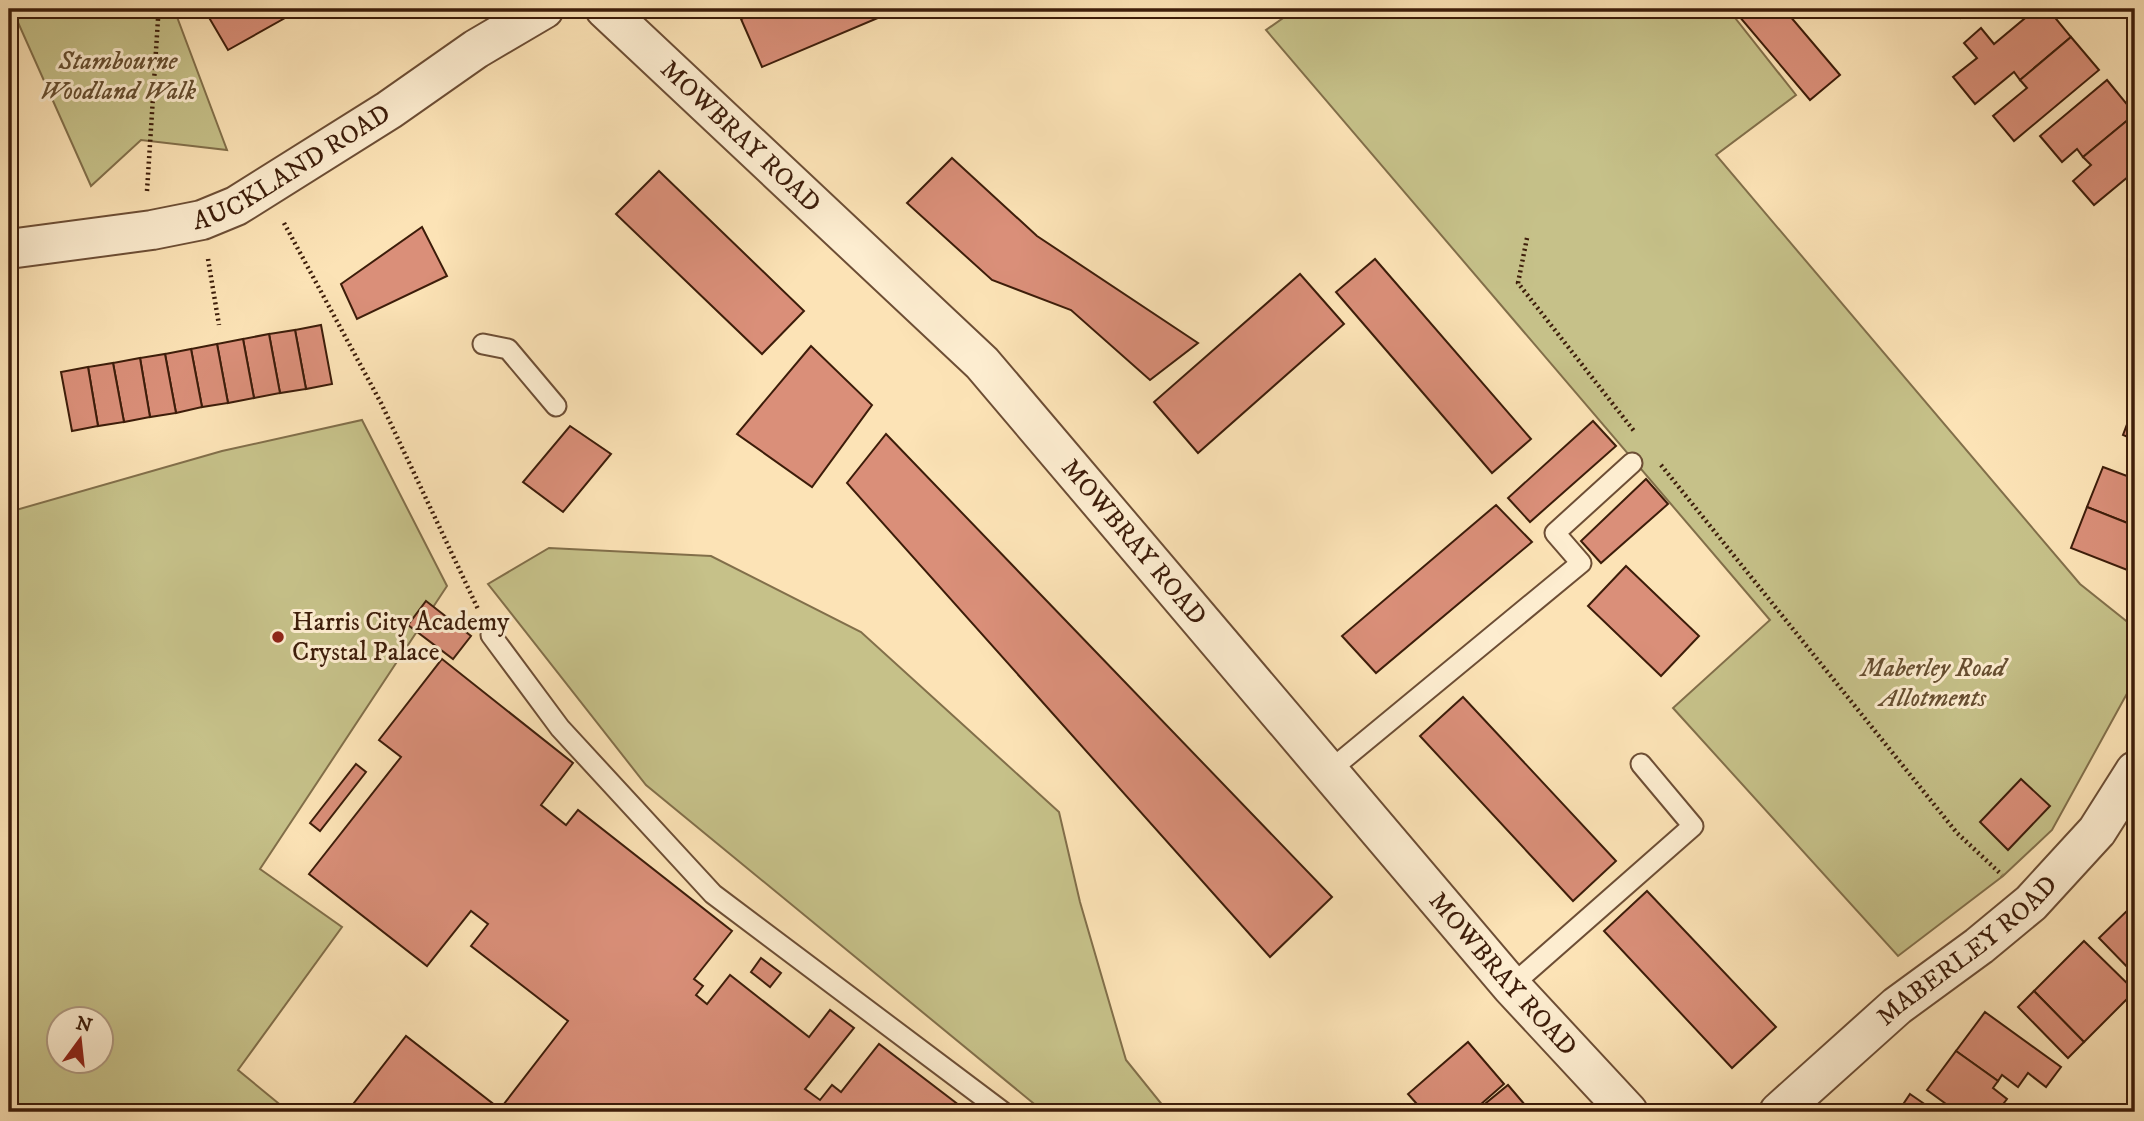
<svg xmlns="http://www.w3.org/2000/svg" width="2144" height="1121" font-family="'IM FELL DW Pica',serif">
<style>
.green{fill:#c6c189;stroke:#826f4a;stroke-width:2;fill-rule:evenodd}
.building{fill:#da8f79;stroke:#3d1d0a;stroke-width:2}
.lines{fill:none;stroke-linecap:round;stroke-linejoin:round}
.lane-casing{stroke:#6d4e35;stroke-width:23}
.street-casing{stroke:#6d4e35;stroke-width:42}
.path{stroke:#3d1d0a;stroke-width:4.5;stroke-dasharray:2 3.5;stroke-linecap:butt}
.lane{stroke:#fdedd0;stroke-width:19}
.street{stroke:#fdedd0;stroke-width:38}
.poi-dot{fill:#8f2418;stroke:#fdedd0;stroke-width:2.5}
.labels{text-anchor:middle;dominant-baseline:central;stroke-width:6;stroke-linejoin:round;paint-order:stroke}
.park-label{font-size:26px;font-style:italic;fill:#664e30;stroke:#fdedd0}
.street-label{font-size:26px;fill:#3d1d0a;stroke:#fdedd0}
.poi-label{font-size:26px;fill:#3d1d0a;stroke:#fdedd0;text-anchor:start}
</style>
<rect width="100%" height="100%" fill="#fce3b6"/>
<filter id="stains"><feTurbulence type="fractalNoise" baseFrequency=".00286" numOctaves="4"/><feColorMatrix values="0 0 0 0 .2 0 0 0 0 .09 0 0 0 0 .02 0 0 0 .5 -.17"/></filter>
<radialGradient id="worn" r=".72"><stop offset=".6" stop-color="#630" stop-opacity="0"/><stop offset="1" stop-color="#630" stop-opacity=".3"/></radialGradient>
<g class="green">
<path d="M 12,9 L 174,9 L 227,150 L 141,140 L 91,186 Z"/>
<path d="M 1296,9 L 1728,9 L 1796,95 L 1716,155 L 2080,584 L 2135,628 L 2135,679 L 2052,830 L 2003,876 L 1898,956 L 1673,708 L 1770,620 L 1266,30 Z"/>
<path d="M 362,420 L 447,586 L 260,869 L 342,927 L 238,1070 L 289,1112 L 9,1112 L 9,512 L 222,451 ZM 60,1020 L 102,1020 L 102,1062 L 60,1062 Z"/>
<path d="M 549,548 L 711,556 L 861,632 L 1059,812 L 1080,902 L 1126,1060 L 1168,1112 L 1044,1112 L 646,785 L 488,584 Z"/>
</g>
<g class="building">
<path d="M 204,9 L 301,9 L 228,50 Z"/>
<path d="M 764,9 L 899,9 L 762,67 L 741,19 Z"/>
<path d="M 1733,9 L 1784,9 L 1840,75 L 1810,100 Z"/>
<path d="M 1957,9 L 1981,9 L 1961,18 Z"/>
<path d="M 2036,9 L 2048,9 L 2071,37 L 2020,80 L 2014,72 L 1975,104 L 1953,77 L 1977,58 L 1964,43 L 1981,28 L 1994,44 Z"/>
<path d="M 2071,37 L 2099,70 L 2014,141 L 1993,116 L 2027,88 L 2020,80 Z"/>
<path d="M 2107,80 L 2135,114 L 2083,157 L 2077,149 L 2062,162 L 2040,136 Z"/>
<path d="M 2135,114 L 2135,171 L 2094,205 L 2073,181 L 2091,165 L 2083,157 Z"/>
<path d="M 952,158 L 1037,236 L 1198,343 L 1150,380 L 1071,310 L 992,280 L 907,203 Z"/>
<path d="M 659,171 L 804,311 L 762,354 L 616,214 Z"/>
<path d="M 422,227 L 447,276 L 357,319 L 341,284 Z"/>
<path d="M 1375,259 L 1531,439 L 1492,473 L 1336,292 Z"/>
<path d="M 1300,274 L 1344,324 L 1198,453 L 1154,402 Z"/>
<path d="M 321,325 L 332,384 L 306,389 L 295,330 Z"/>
<path d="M 295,330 L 306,389 L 280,393 L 269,334 Z"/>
<path d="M 269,334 L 280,393 L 254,398 L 243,339 Z"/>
<path d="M 243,339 L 254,398 L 228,403 L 217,344 Z"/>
<path d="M 217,344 L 228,403 L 202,407 L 191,349 Z"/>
<path d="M 811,346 L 872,405 L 812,487 L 737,434 Z"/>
<path d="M 191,349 L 202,407 L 176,413 L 165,354 Z"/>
<path d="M 165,354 L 176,413 L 150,417 L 140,358 Z"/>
<path d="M 140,358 L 150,417 L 124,422 L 113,363 Z"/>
<path d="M 113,363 L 124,422 L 98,426 L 88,367 Z"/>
<path d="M 88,367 L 98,426 L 72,431 L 61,372 Z"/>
<path d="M 2135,403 L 2135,440 L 2123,435 Z"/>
<path d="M 1593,421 L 1616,446 L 1530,522 L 1508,498 Z"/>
<path d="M 570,426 L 611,454 L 563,512 L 523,482 Z"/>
<path d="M 886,434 L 1332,897 L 1270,957 L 847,483 Z"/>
<path d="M 2103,467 L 2135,479 L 2135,526 L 2087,507 Z"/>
<path d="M 1646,479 L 1668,504 L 1601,563 L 1581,541 Z"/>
<path d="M 1496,505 L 1532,542 L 1376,673 L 1342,636 Z"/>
<path d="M 2087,507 L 2135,526 L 2135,573 L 2071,548 Z"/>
<path d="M 1626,566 L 1699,636 L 1661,676 L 1588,606 Z"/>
<path d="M 426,601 L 471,636 L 453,659 L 408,625 Z"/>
<path d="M 442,659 L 573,763 L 541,805 L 566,825 L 578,810 L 732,931 L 694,979 L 703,986 L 696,995 L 707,1004 L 730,975 L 809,1037 L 830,1010 L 854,1028 L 805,1089 L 820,1100 L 832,1085 L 841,1092 L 879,1044 L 968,1112 L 347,1112 L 406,1036 L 500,1109 L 568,1021 L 471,946 L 488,924 L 471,911 L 427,966 L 309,874 L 401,757 L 379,740 Z"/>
<path d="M 1463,697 L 1616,861 L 1573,901 L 1420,736 Z"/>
<path d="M 356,764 L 366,772 L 320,831 L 310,823 Z"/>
<path d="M 2021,779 L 2050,806 L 2008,850 L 1980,822 Z"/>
<path d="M 1647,891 L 1776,1027 L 1732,1068 L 1604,931 Z"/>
<path d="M 2135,903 L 2135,975 L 2099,938 Z"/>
<path d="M 2084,941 L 2135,991 L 2084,1042 L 2034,991 Z"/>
<path d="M 761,958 L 781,973 L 770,987 L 751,972 Z"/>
<path d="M 2034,991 L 2084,1042 L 2068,1058 L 2018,1007 Z"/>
<path d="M 1985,1012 L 2061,1067 L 2046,1087 L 2028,1073 L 2018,1087 L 2002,1075 L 1998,1081 L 1956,1051 Z"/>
<path d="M 1468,1042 L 1504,1084 L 1472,1112 L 1424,1112 L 1408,1094 Z"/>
<path d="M 1956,1051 L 1998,1081 L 1993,1088 L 2007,1099 L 1997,1112 L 1957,1112 L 1927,1090 Z"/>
<path d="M 1508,1085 L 1531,1112 L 1475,1112 Z"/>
<path d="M 1910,1094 L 1936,1112 L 1898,1112 Z"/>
</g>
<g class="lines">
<defs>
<g id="lane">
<path d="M 483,344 L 508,349 L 556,406"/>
<path d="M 491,635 L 560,728 L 713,894 L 1003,1112"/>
<path d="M 1329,771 L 1581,563 L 1555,533 L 1632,463"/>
<path d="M 1511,986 L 1693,826 L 1641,764"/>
</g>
<g id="street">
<path id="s1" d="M 605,9 L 982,363 L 1511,986 L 1628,1112"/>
<path id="s2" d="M 9,249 L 152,230 L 202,220 L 236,206 L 389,110 L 476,49 L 544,9"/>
<path id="s3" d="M 1779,1112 L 1897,1006 L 1979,946 L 2031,903 L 2097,831 L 2135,771"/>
</g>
</defs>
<use href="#lane" class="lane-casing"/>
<use href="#street" class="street-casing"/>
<g class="path">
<path d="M 147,191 L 158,19 L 154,9"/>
<path d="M 284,223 L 381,403 L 478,609"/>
<path d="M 1527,238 L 1518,283 L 1634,431"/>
<path d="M 208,259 L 219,325"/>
<path d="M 1661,465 L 1957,833 L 2002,875"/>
</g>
<use href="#lane" class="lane"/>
<use href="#street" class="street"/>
</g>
<circle class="poi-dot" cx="278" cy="637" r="7"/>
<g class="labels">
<g class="park-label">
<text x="118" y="61">Stambourne<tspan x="118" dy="30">Woodland Walk</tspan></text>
<text x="1933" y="668">Maberley Road<tspan x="1933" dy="30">Allotments</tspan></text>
</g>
<g class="street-label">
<text stroke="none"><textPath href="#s1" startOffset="186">MOWBRAY ROAD</textPath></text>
<text stroke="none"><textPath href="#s2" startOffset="299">AUCKLAND ROAD</textPath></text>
<text stroke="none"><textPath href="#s1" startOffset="752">MOWBRAY ROAD</textPath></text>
<text stroke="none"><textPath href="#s3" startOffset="248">MABERLEY ROAD</textPath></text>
<text stroke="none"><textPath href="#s1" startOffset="1320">MOWBRAY ROAD</textPath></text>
</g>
<g class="poi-label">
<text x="292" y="622">Harris City Academy<tspan x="292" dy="30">Crystal Palace</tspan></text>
</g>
</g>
<rect width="2144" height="1121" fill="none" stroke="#fce3b6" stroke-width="35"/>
<rect x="10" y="10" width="2123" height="1100" fill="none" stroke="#3d1d0a" stroke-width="3.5"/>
<rect x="18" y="18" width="2109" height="1086" fill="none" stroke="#3d1d0a" stroke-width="2"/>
<g transform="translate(80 1040) rotate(15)"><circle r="33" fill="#fdedd0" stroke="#b09a81" stroke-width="2"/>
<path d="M0-5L12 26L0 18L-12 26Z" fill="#8f2418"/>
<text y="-10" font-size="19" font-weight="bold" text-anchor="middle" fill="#3d1d0a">N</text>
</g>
<rect width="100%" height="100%" filter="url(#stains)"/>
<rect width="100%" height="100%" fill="url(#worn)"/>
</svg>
